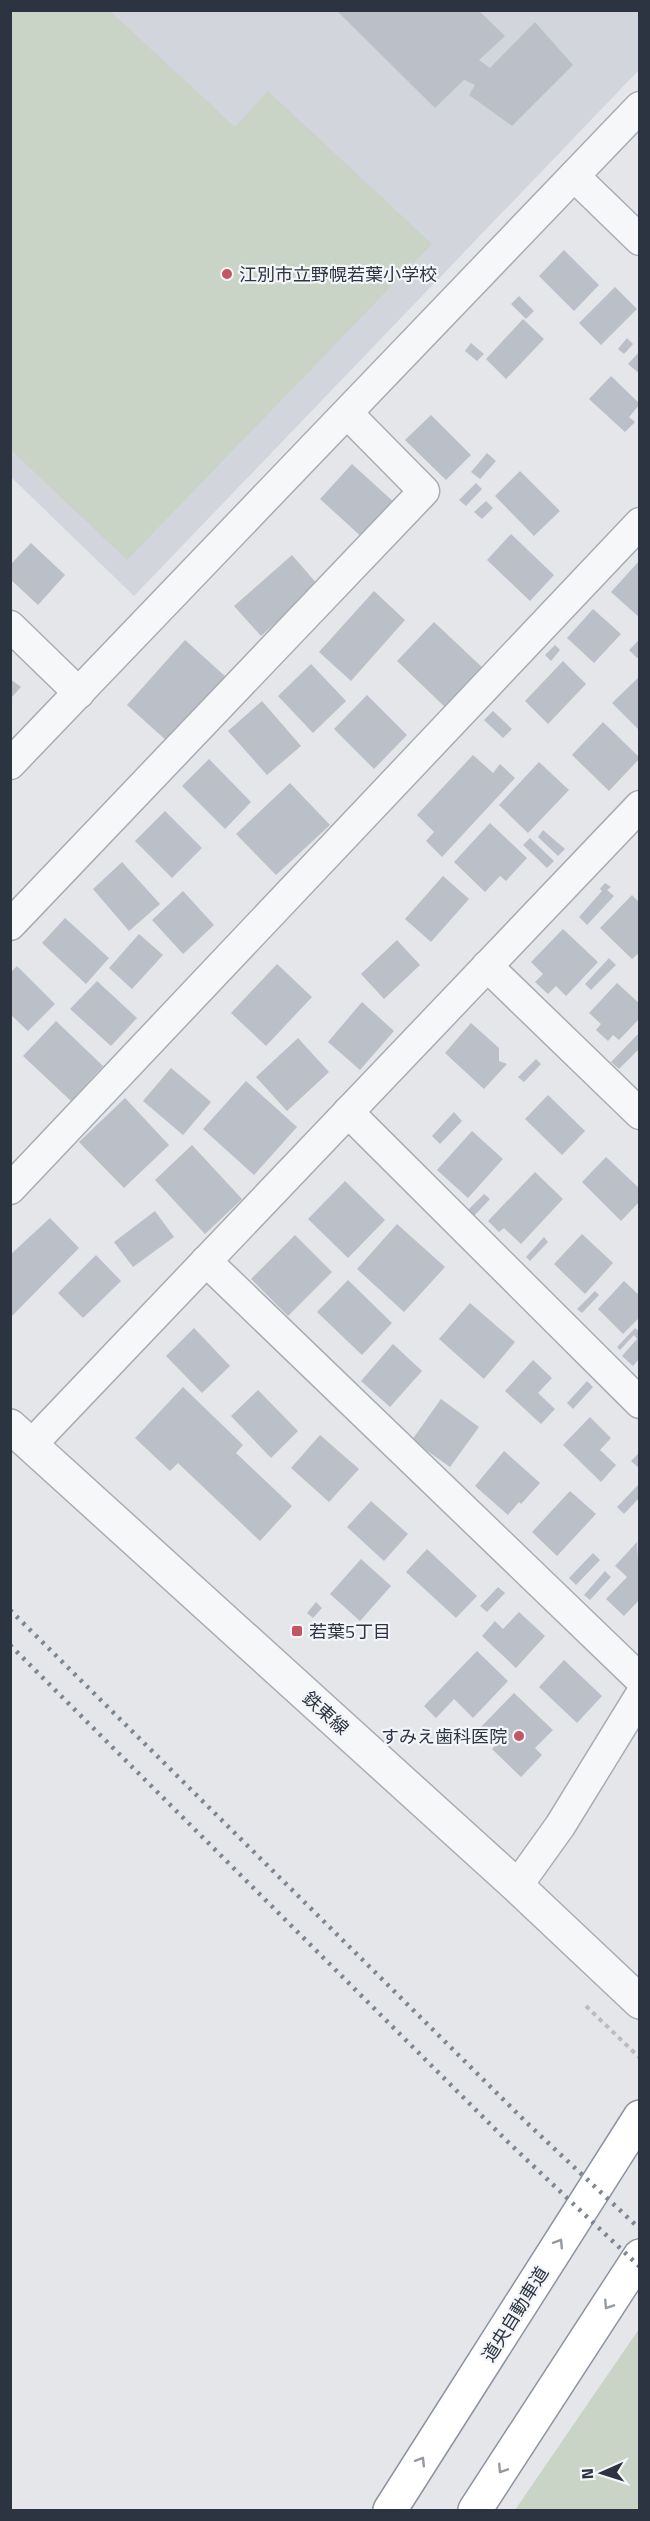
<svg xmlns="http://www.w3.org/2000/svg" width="650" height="2521" font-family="'Titillium Web','Noto Sans JP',sans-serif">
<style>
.built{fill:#d2d5dc}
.green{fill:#c9d3c6}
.building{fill:#bbbfc7}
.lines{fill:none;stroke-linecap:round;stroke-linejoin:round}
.minor-casing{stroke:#a9adb4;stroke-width:33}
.tertiary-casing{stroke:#a9adb4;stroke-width:36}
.motorway-casing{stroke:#8c94a0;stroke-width:36}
.path{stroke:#babcc2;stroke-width:4;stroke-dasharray:4.5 4.5;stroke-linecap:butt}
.minor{stroke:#f6f7f9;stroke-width:30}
.tertiary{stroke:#f6f7f9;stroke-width:33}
.motorway{stroke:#fff;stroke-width:33}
.rail{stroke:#7e8693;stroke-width:4.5;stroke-dasharray:3 6;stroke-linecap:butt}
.oneway{stroke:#969aa0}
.poi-dot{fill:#c35564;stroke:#f3f5f8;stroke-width:2}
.labels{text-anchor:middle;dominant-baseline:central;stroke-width:4.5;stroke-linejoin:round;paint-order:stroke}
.poi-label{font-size:18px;fill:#2d3441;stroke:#f3f5f8;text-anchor:start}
.street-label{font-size:18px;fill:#2d3441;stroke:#f3f5f8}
</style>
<rect width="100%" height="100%" fill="#e4e6ea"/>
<path class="built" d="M 10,11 L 639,11 L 639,70 L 134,596 L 11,477 Z"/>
<g class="green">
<path d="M 10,11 L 110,11 L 235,127 L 268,91 L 432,244 L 127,560 L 11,450 Z"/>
<path d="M 639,2329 L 639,2510 L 515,2510 Z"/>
</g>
<g class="building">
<path d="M 336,10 L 478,10 L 505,36 L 479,60 L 490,68 L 535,22 L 573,65 L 512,126 L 469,95 L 475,85 L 464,80 L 435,108 Z"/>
<path d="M 564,250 L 599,285 L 574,311 L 539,276 Z"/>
<path d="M 615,287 L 637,309 L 601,345 L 579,323 Z"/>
<path d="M 519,296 L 534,311 L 526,319 L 511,304 Z"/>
<path d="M 523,319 L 544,339 L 506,379 L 486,359 Z"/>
<path d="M 627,338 L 633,344 L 624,354 L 618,349 Z"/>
<path d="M 471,343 L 484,354 L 477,361 L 465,351 Z"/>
<path d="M 640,351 L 640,374 L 628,364 Z"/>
<path d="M 611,376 L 640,404 L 629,417 L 635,422 L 625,432 L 589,399 Z"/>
<path d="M 431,415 L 471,455 L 446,480 L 405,440 Z"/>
<path d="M 487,453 L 496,461 L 480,479 L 471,472 Z"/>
<path d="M 352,464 L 396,504 L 364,539 L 320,499 Z"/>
<path d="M 520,471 L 560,511 L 534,536 L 495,496 Z"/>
<path d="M 476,483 L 482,489 L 466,506 L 459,500 Z"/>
<path d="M 486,501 L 493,508 L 482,519 L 474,512 Z"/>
<path d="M 511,534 L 554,575 L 530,601 L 487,560 Z"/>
<path d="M 31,543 L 65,575 L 38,605 L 10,579 L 10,565 Z"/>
<path d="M 292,555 L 318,585 L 261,636 L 234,606 Z"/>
<path d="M 640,560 L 640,618 L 611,592 Z"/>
<path d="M 374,591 L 405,620 L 351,681 L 319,652 Z"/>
<path d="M 593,609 L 621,634 L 594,663 L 567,638 Z"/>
<path d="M 434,622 L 485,670 L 447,709 L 397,661 Z"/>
<path d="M 640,639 L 640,656 L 637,658 L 629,650 Z"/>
<path d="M 185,640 L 226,677 L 168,742 L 127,705 Z"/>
<path d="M 555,645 L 560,650 L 551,661 L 545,655 Z"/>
<path d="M 563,661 L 586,684 L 548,724 L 525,701 Z"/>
<path d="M 311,664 L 346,701 L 313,733 L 278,696 Z"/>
<path d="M 640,676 L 640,731 L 612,703 Z"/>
<path d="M 10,679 L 21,687 L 10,699 Z"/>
<path d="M 367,695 L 407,735 L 374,769 L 334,729 Z"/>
<path d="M 262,701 L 301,746 L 267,775 L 228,731 Z"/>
<path d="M 493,711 L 512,729 L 503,738 L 484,720 Z"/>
<path d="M 603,722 L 640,758 L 609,791 L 572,755 Z"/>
<path d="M 473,755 L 493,773 L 500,764 L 515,778 L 442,857 L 426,841 L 434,832 L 417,815 Z"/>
<path d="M 209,759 L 251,802 L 225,829 L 182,786 Z"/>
<path d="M 539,762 L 569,790 L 528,833 L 499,805 Z"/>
<path d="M 290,783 L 330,825 L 276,875 L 236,834 Z"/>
<path d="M 165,811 L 202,848 L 172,878 L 135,841 Z"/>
<path d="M 490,823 L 527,858 L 506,881 L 500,876 L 485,892 L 454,862 Z"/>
<path d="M 543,830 L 565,849 L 558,856 L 538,837 Z"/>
<path d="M 530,838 L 554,861 L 547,868 L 523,845 Z"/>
<path d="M 122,862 L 160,904 L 129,931 L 93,889 Z"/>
<path d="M 443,876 L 469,899 L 431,942 L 405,919 Z"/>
<path d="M 605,883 L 611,887 L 607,890 L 614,896 L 587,925 L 579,917 L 602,891 L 600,889 Z"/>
<path d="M 183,891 L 214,925 L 183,954 L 152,920 Z"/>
<path d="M 632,895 L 640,903 L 640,952 L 632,959 L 600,928 Z"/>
<path d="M 65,918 L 109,958 L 86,984 L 42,943 Z"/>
<path d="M 563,929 L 598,962 L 566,996 L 556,986 L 548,994 L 535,982 L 543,974 L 531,962 Z"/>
<path d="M 139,934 L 163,955 L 132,989 L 109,968 Z"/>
<path d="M 397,940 L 420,965 L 384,999 L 361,974 Z"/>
<path d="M 609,958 L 616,965 L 591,990 L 585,984 Z"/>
<path d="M 277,964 L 312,997 L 266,1046 L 231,1013 Z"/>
<path d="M 17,966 L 55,1004 L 28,1031 L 10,1014 L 10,973 Z"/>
<path d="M 97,981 L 137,1018 L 111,1046 L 70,1009 Z"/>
<path d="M 617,983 L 640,1004 L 640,1018 L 619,1040 L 613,1035 L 608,1041 L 596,1030 L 601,1024 L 589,1013 Z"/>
<path d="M 362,1002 L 394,1031 L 360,1070 L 328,1042 Z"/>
<path d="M 56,1021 L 103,1066 L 71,1101 L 23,1056 Z"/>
<path d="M 471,1023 L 499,1048 L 499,1061 L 507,1064 L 484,1089 L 445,1053 Z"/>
<path d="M 640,1032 L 640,1048 L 619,1069 L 611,1062 Z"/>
<path d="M 298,1038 L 329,1072 L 287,1111 L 256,1077 Z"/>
<path d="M 536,1059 L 541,1064 L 524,1082 L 518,1077 Z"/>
<path d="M 171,1068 L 211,1102 L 183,1135 L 143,1101 Z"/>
<path d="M 246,1081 L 297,1127 L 254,1175 L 203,1129 Z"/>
<path d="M 548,1095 L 585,1131 L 562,1155 L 525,1119 Z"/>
<path d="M 125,1098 L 169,1145 L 124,1188 L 79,1142 Z"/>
<path d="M 454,1112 L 462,1121 L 440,1144 L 432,1136 Z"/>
<path d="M 472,1131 L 503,1159 L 468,1198 L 437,1170 Z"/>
<path d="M 192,1145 L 242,1199 L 205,1234 L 155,1180 Z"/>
<path d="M 606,1157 L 640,1189 L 640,1201 L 621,1221 L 582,1182 Z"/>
<path d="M 535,1172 L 563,1199 L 521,1244 L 504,1228 L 499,1232 L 488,1221 Z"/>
<path d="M 345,1181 L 385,1220 L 348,1258 L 308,1219 Z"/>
<path d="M 484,1194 L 490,1199 L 473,1217 L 467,1211 Z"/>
<path d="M 155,1211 L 174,1237 L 133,1267 L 114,1242 Z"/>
<path d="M 50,1218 L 79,1248 L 10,1318 L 10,1255 Z"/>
<path d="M 397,1224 L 445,1267 L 404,1312 L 357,1269 Z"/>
<path d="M 582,1234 L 613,1263 L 585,1294 L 554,1264 Z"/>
<path d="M 295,1235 L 332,1272 L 288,1316 L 251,1279 Z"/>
<path d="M 544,1237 L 548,1242 L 530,1261 L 526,1257 Z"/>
<path d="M 96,1255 L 121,1281 L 83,1318 L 58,1293 Z"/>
<path d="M 348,1280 L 392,1323 L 362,1355 L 317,1312 Z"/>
<path d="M 624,1281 L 640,1296 L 640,1317 L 623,1334 L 598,1309 Z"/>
<path d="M 595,1291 L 599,1295 L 582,1313 L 577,1309 Z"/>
<path d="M 470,1303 L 515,1342 L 484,1379 L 439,1339 Z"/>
<path d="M 194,1328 L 230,1366 L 202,1393 L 166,1356 Z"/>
<path d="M 635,1328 L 640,1332 L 640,1358 L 633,1366 L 622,1356 L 637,1339 L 634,1335 L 620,1350 L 617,1347 Z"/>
<path d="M 393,1344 L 422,1371 L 390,1407 L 361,1381 Z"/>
<path d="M 533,1360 L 552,1378 L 538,1393 L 555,1409 L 541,1424 L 505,1391 Z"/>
<path d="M 587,1381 L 593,1387 L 573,1409 L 567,1403 Z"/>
<path d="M 183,1387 L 243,1445 L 236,1453 L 292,1506 L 260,1541 L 178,1463 L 170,1471 L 135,1438 Z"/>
<path d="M 258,1390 L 298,1431 L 271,1458 L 231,1416 Z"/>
<path d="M 441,1399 L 479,1427 L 450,1467 L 412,1440 Z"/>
<path d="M 590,1417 L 611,1438 L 600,1450 L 616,1465 L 601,1482 L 563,1445 Z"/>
<path d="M 320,1435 L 359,1469 L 329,1502 L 291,1468 Z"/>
<path d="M 504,1451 L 540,1483 L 521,1504 L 519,1502 L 508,1515 L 475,1486 Z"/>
<path d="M 640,1452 L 640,1469 L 631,1461 Z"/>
<path d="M 640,1483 L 640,1497 L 624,1514 L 617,1507 Z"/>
<path d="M 570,1491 L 596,1514 L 557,1556 L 532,1532 Z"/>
<path d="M 371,1501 L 408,1534 L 384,1561 L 347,1527 Z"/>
<path d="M 637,1542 L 640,1599 L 624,1616 L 606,1599 L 627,1577 L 615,1566 Z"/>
<path d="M 427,1549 L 477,1596 L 456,1618 L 406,1572 Z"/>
<path d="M 593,1553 L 600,1560 L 576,1585 L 569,1578 Z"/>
<path d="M 361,1559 L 391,1586 L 360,1621 L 330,1594 Z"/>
<path d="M 605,1571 L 611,1577 L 590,1600 L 584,1595 Z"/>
<path d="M 498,1587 L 505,1593 L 487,1612 L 480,1606 Z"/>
<path d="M 316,1602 L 322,1608 L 313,1618 L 307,1613 Z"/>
<path d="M 519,1612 L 545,1636 L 516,1668 L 482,1636 L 495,1621 L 503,1629 Z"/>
<path d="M 477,1651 L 508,1681 L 473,1718 L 454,1699 L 436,1718 L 424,1706 Z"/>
<path d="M 564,1660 L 602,1696 L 577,1723 L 539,1687 Z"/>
<path d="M 514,1693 L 553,1730 L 535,1748 L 542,1755 L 521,1777 L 492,1749 L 498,1743 L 481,1727 Z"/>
</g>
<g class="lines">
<defs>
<g id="minor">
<path d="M 574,176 L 640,240"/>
<path d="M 10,626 L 79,693"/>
<path d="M 10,764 L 640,107"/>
<path d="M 10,925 L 424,491 L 347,413"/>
<path d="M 487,966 L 640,1114"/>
<path d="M 348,1112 L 640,1403"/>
<path d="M 10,1189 L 640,523"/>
<path d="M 206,1261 L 640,1679"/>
<path d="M 31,1445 L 640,806"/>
<path d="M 517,1886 L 560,1826 L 640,1696"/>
</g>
<path id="tertiary" d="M 10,1426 L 517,1886 L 640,2002"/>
<g id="motorway">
<path d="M 390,2510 L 640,2117"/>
<path d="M 475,2510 L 640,2256"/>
</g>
</defs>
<use href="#minor" class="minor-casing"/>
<use href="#tertiary" class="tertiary-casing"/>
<use href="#motorway" class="motorway-casing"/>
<path class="path" d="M 586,2006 L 640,2058"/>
<use href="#minor" class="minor"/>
<use href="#tertiary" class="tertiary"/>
<use href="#motorway" class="motorway"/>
<g class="rail">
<path d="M 10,1610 L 527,2123 L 640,2229"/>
<path d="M 10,1645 L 509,2143 L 640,2267"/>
</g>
</g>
<defs><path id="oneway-chevron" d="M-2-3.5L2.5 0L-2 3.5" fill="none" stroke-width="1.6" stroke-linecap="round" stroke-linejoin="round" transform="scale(1.5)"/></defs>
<g class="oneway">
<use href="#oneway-chevron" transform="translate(559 2243) rotate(-58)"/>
<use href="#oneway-chevron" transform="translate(608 2305) rotate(123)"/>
<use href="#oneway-chevron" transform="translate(421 2461) rotate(-58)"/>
<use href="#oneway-chevron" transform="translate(502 2469) rotate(123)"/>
</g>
<g class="poi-dot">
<circle cx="227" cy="274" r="6"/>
<rect x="291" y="1625" width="12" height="12" rx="3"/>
<circle cx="519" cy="1736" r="6"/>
</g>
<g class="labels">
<g class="poi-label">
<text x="239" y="274">江別市立野幌若葉小学校</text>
<text x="309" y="1631">若葉5丁目</text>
<text x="507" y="1736" text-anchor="end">すみえ歯科医院</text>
</g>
<g class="street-label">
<text transform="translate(326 1713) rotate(42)">鉄東線</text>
<text transform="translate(515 2314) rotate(-58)">道央自動車道</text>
</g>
</g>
<rect width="650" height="2521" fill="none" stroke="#2d3441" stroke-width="24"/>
<g transform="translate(602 2473) rotate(267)" stroke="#f3f5f8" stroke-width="4.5" paint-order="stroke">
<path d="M0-4.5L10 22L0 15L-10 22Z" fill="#2d3441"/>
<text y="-9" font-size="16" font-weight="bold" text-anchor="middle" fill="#2d3441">N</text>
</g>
</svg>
